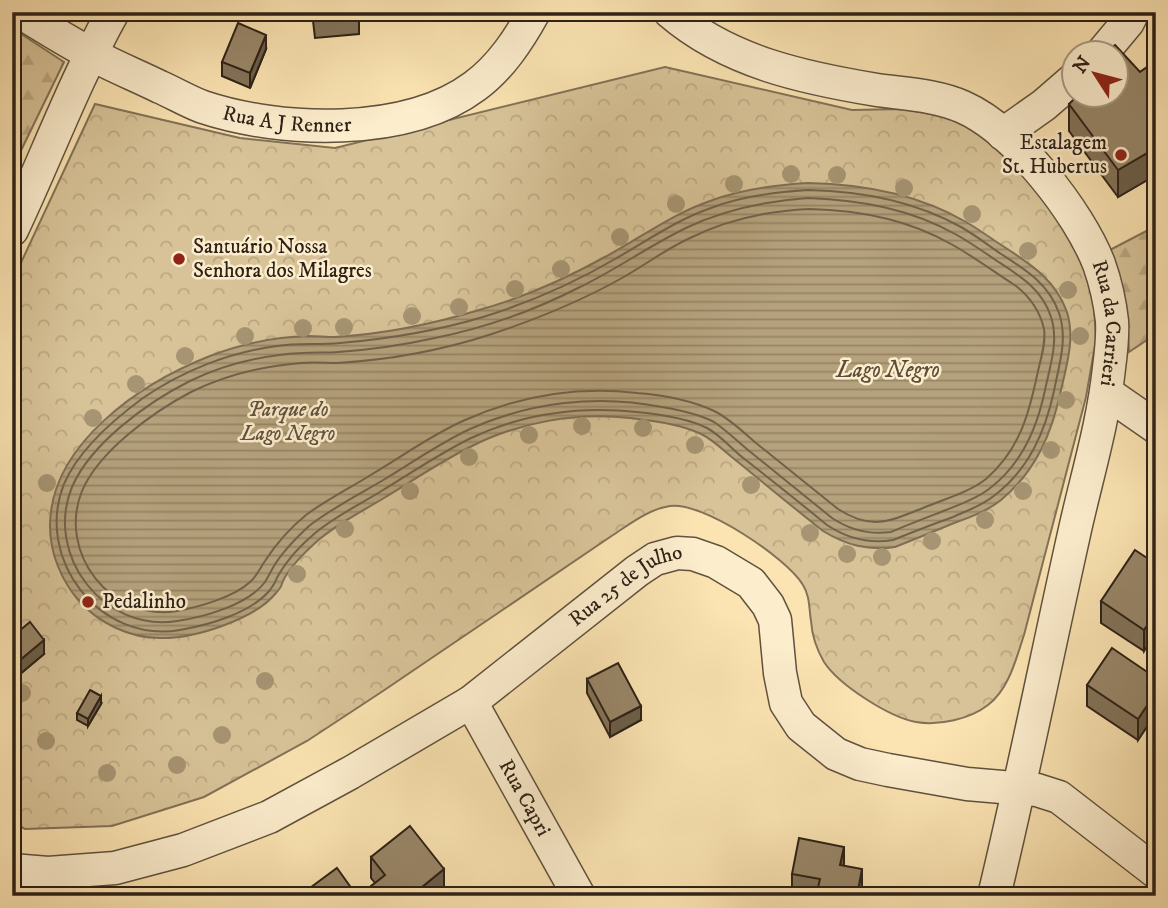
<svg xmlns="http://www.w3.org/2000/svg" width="1168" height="908" font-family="'IM FELL DW Pica',serif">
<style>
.forest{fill:url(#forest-firs);stroke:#827258;stroke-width:2}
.park{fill:url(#park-crowns);stroke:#827258;stroke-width:2}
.water{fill:url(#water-rules);stroke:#7f6e54;stroke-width:2}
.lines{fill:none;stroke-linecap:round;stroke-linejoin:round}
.shore{stroke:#71624a;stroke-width:2}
.minor-casing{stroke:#60523e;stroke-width:35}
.minor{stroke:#fcedcd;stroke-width:32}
.tree{fill:#a69472}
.wall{fill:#837359;stroke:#2d2117;stroke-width:2}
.shaded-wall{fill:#6a5e49;stroke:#2d2117;stroke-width:2}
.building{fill:#988668;stroke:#2d2117;stroke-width:2}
.poi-dot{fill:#8f2418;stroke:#fcedcd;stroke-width:2.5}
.labels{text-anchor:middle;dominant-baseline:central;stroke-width:5;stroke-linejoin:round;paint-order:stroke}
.street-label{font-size:21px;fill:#2d2117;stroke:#fcedcd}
.poi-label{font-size:21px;fill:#2d2117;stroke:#fcedcd;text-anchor:start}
.park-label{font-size:21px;font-style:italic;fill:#60523e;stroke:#fcedcd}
.water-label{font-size:23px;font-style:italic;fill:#5d4e3b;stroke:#fcedcd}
</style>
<defs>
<pattern id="forest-firs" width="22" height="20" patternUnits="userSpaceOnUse" patternTransform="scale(1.75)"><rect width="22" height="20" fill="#d8c398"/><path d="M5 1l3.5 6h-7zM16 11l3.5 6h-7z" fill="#baa782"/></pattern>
<pattern id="park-crowns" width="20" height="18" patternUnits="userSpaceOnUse" patternTransform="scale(1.75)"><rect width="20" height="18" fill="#d8c398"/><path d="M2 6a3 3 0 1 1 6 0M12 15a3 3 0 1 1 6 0" fill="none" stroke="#baa782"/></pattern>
<pattern id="water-rules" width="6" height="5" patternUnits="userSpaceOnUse" patternTransform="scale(1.75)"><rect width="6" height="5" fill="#b5a27d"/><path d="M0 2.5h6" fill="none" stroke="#948465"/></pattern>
</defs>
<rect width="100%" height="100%" fill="#fbe4b2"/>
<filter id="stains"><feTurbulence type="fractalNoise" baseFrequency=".00286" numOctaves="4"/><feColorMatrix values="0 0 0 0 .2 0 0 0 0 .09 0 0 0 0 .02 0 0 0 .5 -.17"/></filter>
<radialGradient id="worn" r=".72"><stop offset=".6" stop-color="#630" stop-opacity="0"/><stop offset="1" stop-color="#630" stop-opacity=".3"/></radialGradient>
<g class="forest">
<path d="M 12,28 L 64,62 L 12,169 Z"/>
<path d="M 1156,226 L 1156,334 L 1129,352 L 1127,313 L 1118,279 L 1106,252 Z"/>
</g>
<path class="park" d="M 665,67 L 852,110 L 903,109 L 937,115 L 958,121 L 976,132 L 996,148 L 1039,190 L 1085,251 L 1094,303 L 1096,340 L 1086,397 L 1024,635 C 1016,659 1009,689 988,705 C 970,719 939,726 916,722 C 889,717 839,685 824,662 C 817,650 812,635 811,621 C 809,609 810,596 803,585 C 787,558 702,501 670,506 C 649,509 630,524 613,535 L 383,691 L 307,741 L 204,797 L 112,826 L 25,829 L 12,822 L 12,282 L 95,104 L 240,138 L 335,148 Z"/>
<path class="water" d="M 808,183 C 863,184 918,194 966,222 C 980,230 993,240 1006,248 C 1032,265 1056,281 1067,312 C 1075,338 1067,364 1061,390 C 1052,433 1036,471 1001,500 C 987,511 971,517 954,523 C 935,531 915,539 895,547 C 868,551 846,545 823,531 C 794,508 766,485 738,462 C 726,453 714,440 701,434 C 680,424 653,421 630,418 C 576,412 519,422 470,447 C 440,462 412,481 384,498 C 361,512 335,525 315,543 C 304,553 293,564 285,577 C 279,588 284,584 276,593 C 254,620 193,639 160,638 C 129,638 99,623 79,601 C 61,580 50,553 50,526 C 50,444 141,383 210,356 C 241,344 275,337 308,336 C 317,336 326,337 335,337 C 384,334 433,324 479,310 C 523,298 565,279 605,257 C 640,238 672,214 710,201 C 742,189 775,185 808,183 Z"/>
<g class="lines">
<g class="shore">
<path d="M 808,190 C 862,191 914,201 961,227 C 975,235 988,245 1001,254 C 1026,270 1049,284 1059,313 C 1068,339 1059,365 1054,391 C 1045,432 1029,469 995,495 C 982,506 968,510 953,517 C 933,524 913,532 893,540 C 869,544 848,539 827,525 C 799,502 770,479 742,457 C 731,448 720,435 707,428 C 689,419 657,414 637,412 C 579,406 521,414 469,439 C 439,454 411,473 383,490 C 361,504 335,516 314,534 C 301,545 288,559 279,574 C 273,585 277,580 270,590 C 251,613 209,625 180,630 C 100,644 34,559 64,484 C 79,449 113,420 143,398 C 182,371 230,352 277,346 C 298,343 319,345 340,343 C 388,339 436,331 483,317 C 528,303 574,283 615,259 C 647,241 676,220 711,208 C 742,196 775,192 808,190 Z"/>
<path d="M 808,198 C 861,200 911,209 957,235 C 971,243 984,252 997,261 C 1020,276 1042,289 1051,317 C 1059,341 1050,366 1045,390 C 1037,429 1021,465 989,489 C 976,499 961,504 946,510 C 928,517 909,524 891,532 C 869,535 850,530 832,518 C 804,495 776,473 748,450 C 737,441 726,430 714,422 C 699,414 679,410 662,407 C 598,394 530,402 470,429 C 440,443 413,462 385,479 C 360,494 332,508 309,526 C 296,538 283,551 274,566 C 271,571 268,577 265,582 C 248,605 204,617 177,621 C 104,633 44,555 72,487 C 91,443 148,402 190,381 C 225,364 263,355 302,353 C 314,352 326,353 338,352 C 370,350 403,345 435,338 C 484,328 533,311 578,288 C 616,270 650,245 688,227 C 726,209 766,201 808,198 Z"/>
<path d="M 809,209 C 859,210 907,219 951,244 C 973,256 994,272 1016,286 C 1030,297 1040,311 1044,329 C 1046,343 1041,358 1038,371 C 1029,414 1020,449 986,479 C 968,493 944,499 923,508 C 890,521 872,531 838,509 C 811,487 783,465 756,443 C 743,432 729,418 714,411 C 691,400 662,395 637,393 C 578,386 519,396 465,420 C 433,434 404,455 374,473 C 352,487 327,499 306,515 C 290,528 276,544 265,561 C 260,568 257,576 250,582 C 234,597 199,607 177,611 C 111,622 57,553 82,491 C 99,451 153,412 191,392 C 226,375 263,366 301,363 C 313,362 325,363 337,363 C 389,360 443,350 492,334 C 537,319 581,301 622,278 C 645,265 666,249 690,238 C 728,219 767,211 809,209 Z"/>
</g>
<defs>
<g id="minor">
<path id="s1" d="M 20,12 C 44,27 68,42 93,55 C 115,67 138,76 160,87 C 174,93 189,102 203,107 C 281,133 407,137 475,86 C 501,67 519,39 534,12"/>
<path id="s2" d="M 670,12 C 728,62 804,78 877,90 C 905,94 936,95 963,107 C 1015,130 1079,212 1099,264 C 1105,281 1110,303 1112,321 C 1113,337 1111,353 1109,368 C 1103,425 1086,479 1074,534 C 1047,655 1023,776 994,896"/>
<path d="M 1103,52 L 1128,22 L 1133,12"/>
<path d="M 1003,134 L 1044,105 L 1074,79"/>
<path d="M 12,230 C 46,158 74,82 113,12"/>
<path d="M 1107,393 L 1156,427"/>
<path id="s3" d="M 471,702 L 579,896"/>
<path id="s4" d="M 12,870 L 48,873 L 115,868 L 183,850 L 269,817 L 350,773 L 471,702 L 637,571 L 655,559 L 677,553 L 693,554 L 716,562 L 751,583 L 768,605 L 775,620 L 780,673 L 786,703 L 801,726 L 836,754 L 860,764 L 888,770 L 967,784 L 1037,790 L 1059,797 L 1156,872"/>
</g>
</defs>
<use href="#minor" class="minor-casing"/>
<use href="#minor" class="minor"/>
</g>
<g class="tree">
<circle cx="791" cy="174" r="9"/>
<circle cx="837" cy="175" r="9"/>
<circle cx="734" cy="184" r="9"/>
<circle cx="904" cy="188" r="9"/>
<circle cx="676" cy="204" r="9"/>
<circle cx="972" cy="214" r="9"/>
<circle cx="620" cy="237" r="9"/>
<circle cx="1028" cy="251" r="9"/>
<circle cx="561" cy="269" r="9"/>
<circle cx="515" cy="289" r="9"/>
<circle cx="1068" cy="290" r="9"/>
<circle cx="459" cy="307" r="9"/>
<circle cx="412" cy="316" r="9"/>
<circle cx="344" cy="327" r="9"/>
<circle cx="303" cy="328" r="9"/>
<circle cx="245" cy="336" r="9"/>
<circle cx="1080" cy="336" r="9"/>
<circle cx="185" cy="356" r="9"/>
<circle cx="136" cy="384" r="9"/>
<circle cx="1066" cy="400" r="9"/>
<circle cx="93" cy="418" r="9"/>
<circle cx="582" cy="426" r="9"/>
<circle cx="643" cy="428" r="9"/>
<circle cx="529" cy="435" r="9"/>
<circle cx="695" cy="445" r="9"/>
<circle cx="1051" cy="450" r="9"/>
<circle cx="469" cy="457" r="9"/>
<circle cx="47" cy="483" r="9"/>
<circle cx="751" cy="485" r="9"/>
<circle cx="410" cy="491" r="9"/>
<circle cx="1023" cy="491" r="9"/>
<circle cx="985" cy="520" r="9"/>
<circle cx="345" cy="529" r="9"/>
<circle cx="810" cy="533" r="9"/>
<circle cx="932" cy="541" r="9"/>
<circle cx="847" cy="554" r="9"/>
<circle cx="882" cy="557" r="9"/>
<circle cx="297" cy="574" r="9"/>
<circle cx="265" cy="681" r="9"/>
<circle cx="22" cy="693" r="9"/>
<circle cx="222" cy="735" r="9"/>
<circle cx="46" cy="741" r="9"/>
<circle cx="177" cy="765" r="9"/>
<circle cx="107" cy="773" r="9"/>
</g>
<g class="wall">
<path d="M 312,12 L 359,12 L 359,34 L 315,38 Z"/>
<path d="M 266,49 L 250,88 L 222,76 L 222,62 Z"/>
<path d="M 1156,61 L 1156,184 L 1149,179 L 1118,197 L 1069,131 L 1069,104 L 1140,72 Z"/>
<path d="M 1156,514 L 1156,557 L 1149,552 L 1149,524 Z"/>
<path d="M 1156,564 L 1144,651 L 1101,623 L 1101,601 Z"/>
<path d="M 12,637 L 44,654 L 20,674 L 12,665 Z"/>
<path d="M 1156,678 L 1156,713 L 1138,740 L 1087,706 L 1087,685 Z"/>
<path d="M 587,679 L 641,720 L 610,737 L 587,693 Z"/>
<path d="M 101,704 L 88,726 L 77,720 L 77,713 Z"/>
<path d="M 371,857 L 444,890 L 437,896 L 370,896 L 370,887 L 375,883 L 371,878 Z"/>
<path d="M 844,865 L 862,890 L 861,896 L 792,895 L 792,874 Z"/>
</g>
<g class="shaded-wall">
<path d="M 266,35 L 266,49 L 250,88 L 250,73 Z"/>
<path d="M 1149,152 L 1149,179 L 1118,197 L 1118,170 Z"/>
<path d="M 1156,612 L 1156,633 L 1144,651 L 1144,630 Z"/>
<path d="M 44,640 L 44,654 L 20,674 L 20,660 Z"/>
<path d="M 1156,692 L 1156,713 L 1138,740 L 1138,719 Z"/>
<path d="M 101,696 L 101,704 L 88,726 L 88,719 Z"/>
<path d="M 641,706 L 641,720 L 610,737 L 610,722 Z"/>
<path d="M 844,847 L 844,868 L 840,865 Z"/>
<path d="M 444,869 L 444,890 L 437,896 L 411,896 Z"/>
<path d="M 862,869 L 862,890 L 861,896 L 857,896 Z"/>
</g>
<g class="building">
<path d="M 314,12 L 359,12 L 359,13 L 315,17 Z"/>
<path d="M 238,23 L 266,35 L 250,73 L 222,62 Z"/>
<path d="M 1115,45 L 1140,72 L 1156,61 L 1156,157 L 1149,152 L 1118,170 L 1069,104 L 1079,94 L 1116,94 L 1116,52 L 1105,52 Z"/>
<path d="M 1156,514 L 1156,529 L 1149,524 Z"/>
<path d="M 1135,550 L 1156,564 L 1156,612 L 1144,630 L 1101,601 Z"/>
<path d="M 30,622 L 44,640 L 20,660 L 12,650 L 12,637 Z"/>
<path d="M 1112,648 L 1156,678 L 1156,692 L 1138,719 L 1087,685 Z"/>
<path d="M 618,663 L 641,706 L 610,722 L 587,679 Z"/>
<path d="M 90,690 L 101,696 L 88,719 L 77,713 Z"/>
<path d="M 410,826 L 444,869 L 411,896 L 377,896 L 370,887 L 385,875 L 371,857 Z"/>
<path d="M 799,838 L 844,847 L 840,865 L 862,869 L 857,896 L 816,896 L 820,879 L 792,874 Z"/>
<path d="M 337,868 L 357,896 L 304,896 L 303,893 Z"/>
</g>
<g class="poi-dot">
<circle cx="1121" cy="155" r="7"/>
<circle cx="179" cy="259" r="7"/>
<circle cx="88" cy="602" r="7"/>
</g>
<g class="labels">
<g class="street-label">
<text stroke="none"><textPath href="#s1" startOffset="292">Rua A J Renner</textPath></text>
<text stroke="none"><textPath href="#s2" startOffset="584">Rua da Carrieri</textPath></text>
<text stroke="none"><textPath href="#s4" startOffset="693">Rua 25 de Julho</textPath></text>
<text stroke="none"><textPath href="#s3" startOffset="110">Rua Capri</textPath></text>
</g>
<g class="poi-label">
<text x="1107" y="143" text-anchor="end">Estalagem<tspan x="1107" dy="24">St. Hubertus</tspan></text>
<text x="193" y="247">Santuário Nossa<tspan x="193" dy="24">Senhora dos Milagres</tspan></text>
<text x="102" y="602">Pedalinho</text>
</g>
<g class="park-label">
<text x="288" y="410">Parque do<tspan x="288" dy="24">Lago Negro</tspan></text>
</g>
<g class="water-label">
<text x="888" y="370">Lago Negro</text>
</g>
</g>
<rect width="1168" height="908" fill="none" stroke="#fbe4b2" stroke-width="42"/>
<rect x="14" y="14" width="1140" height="880" fill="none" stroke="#2d2117" stroke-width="3.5"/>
<rect x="21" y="21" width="1126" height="866" fill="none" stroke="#2d2117" stroke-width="2"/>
<g transform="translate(1095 74) rotate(306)"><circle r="33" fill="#fcedcd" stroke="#a99b84" stroke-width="2"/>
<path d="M0-5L12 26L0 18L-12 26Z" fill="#8f2418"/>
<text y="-10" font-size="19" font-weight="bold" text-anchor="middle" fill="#2d2117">N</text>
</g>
<rect width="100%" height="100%" filter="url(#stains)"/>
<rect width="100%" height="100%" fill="url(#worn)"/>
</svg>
